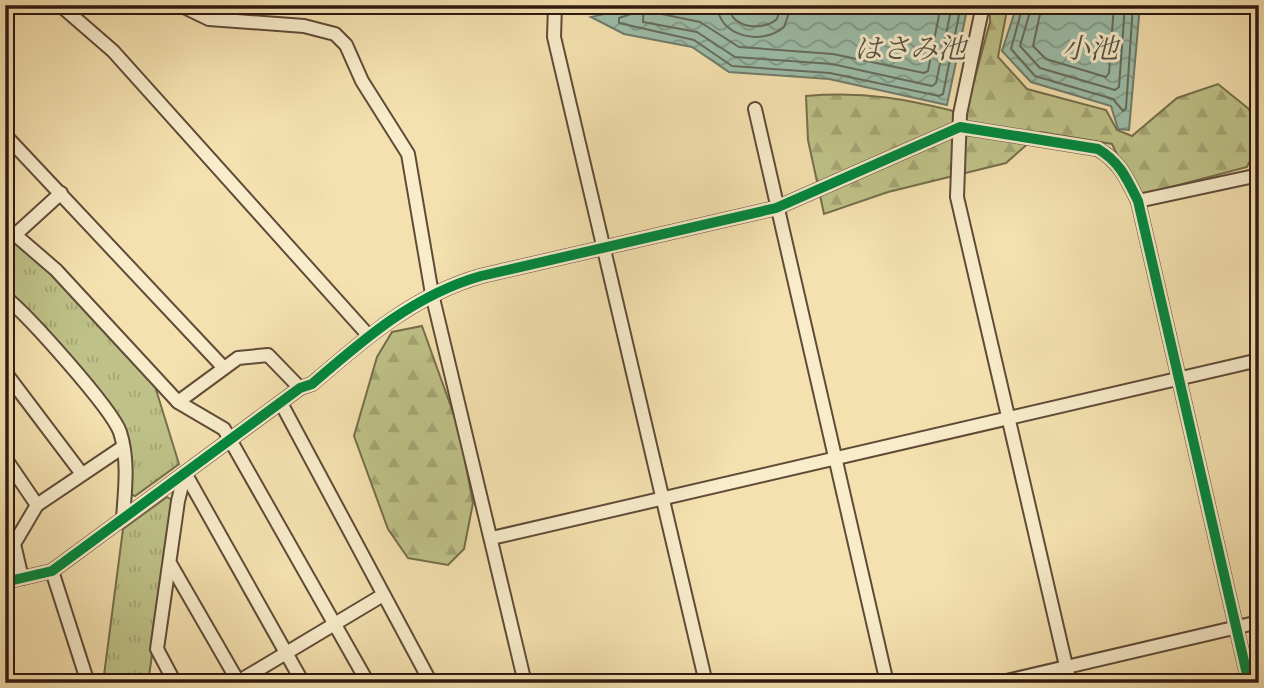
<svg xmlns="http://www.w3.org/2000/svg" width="1264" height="688" font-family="'Sorts Mill Goudy','Noto Serif JP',serif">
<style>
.forest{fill:url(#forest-firs);stroke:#766e4c;stroke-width:2}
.park{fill:url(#park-tufts);stroke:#766e4c;stroke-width:2}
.water{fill:url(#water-waves);stroke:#707c6c;stroke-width:2}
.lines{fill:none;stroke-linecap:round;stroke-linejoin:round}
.shore{stroke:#656c5c;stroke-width:2}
.minor-casing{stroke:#604b38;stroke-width:16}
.minor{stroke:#f8eccb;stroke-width:12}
.cycleway-casing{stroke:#f8eccb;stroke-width:15}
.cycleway{stroke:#00873e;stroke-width:10}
.labels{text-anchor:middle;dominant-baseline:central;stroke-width:6;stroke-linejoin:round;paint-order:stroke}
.water-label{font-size:28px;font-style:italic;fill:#545346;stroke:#f8eccb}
</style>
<defs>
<pattern id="forest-firs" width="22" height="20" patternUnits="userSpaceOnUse" patternTransform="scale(1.75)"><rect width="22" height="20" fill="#bec288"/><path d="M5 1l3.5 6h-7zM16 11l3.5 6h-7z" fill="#a4a674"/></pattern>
<pattern id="park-tufts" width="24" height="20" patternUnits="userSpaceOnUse" patternTransform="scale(1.75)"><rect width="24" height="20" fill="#bec288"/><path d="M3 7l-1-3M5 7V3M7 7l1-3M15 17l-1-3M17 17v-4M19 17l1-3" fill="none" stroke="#a4a674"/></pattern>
<pattern id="water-waves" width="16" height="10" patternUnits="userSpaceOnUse" patternTransform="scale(1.75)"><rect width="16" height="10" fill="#9cbea9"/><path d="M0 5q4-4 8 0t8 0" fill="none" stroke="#809a88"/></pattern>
</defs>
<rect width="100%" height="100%" fill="#f4e1af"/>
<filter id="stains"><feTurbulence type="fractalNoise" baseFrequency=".00286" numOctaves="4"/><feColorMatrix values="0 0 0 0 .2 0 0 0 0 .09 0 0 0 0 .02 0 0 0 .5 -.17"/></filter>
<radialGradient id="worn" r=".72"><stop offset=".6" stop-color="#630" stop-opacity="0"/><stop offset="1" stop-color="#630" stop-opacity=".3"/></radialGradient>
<g class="forest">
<path d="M 990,5 L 1008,5 L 998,57 L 1027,89 L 1106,110 L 1117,130 L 1132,136 L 1177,98 L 1218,84 L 1249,109 L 1259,142 L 1247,167 L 1137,196 L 1112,144 L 1041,132 L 1006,163 L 888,192 L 824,214 L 808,140 L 806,96 C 865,91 908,99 965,114 L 990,22 Z"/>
<path d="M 422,326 L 459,429 L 473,503 L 464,549 L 448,565 L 408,558 L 388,529 L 354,436 L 377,357 L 392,332 Z"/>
</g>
<g class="park">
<path d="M 5,232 L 51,270 L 154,383 L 179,464 L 135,496 L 128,493 L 125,435 L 5,292 Z"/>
<path d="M 167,497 L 174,501 L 148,683 L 103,683 L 123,529 Z"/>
</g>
<g class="water">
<path d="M 643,5 L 763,10 L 768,5 L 968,5 L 947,105 L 829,79 L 729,72 L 692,47 L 624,34 L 591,17 Z"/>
<path d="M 1017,5 L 1140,5 L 1129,130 L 1118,129 L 1111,106 L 1031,82 L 1002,51 Z"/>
</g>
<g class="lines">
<g class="shore">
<path d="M 635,5 L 634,13 L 619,18 L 619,23 L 694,40 L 732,66 L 830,73 L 939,96 L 943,94 L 961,5"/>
<path d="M 644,5 L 643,22 L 697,32 L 735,57 L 832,64 L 932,86 L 936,83 L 952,5"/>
<path d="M 655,5 L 657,13 L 700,22 L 739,47 L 833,54 L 924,73 L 928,71 L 941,5"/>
<path d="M 717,5 C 719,37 762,46 784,27 L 792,5"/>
<path d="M 728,5 C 730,28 762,32 777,19 L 781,5"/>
<path d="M 1023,5 L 1011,49 L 1035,76 L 1113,99 L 1123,111 L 1126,108 L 1133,5"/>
<path d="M 1032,5 L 1020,46 L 1040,68 L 1115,90 L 1119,87 L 1125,5"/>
<path d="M 1042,5 L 1033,46 L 1046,59 L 1106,77 L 1109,73 L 1114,5"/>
</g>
<defs>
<g id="minor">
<path d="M 60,5 L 113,51 L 368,335"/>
<path d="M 180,5 L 209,19 L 304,26 L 335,34 L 346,45 L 362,81 L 408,154 L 432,294 L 525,683"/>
<path d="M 555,5 L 554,37 L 706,683"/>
<path d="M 983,5 L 960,114 L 957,197 L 1070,683"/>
<path d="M 755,109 L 887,683"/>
<path d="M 5,135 L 224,368"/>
<path d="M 1138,201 L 1259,175"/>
<path d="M 5,226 L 56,270 L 178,402 L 224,429 L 368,683"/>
<path d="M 16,234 L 61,193"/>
<path d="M 5,297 C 28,315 111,408 120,432 C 129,460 125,490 123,518"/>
<path d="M 5,372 L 82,474"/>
<path d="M 178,402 L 238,358 L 268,355 L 300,388"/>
<path d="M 281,403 L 431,683"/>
<path d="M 5,458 L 37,505"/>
<path d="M 185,473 L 303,683"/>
<path d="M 492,538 L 1259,360"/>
<path d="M 171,565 L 239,683"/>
<path d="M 52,571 L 88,683"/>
<path d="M 22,578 L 14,544 L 37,505 L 123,447"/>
<path d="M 5,582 L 52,571 L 300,388 L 312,384 C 364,339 414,295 481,276 L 776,208 L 960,127 L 1098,149 C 1120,162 1127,179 1138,201 L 1249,683"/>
<path d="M 175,683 L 157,649 L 178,501 L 185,473"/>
<path d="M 236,683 L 383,595"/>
<path d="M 998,683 L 1259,622"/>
</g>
</defs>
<use href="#minor" class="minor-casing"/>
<use href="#minor" class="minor"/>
<defs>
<path id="cycleway" d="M 5,582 L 52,571 L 300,388 L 312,384 C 364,339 414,295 481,276 L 776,208 L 960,127 L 1098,149 C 1120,162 1127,179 1138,201 L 1249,683"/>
</defs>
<use href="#cycleway" class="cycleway-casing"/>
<use href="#cycleway" class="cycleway"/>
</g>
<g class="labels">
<g class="water-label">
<text x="910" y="51">はさみ池</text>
<text x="1090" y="51">小池</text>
</g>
</g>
<rect width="1264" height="688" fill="none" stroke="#f4e1af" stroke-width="28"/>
<rect x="7" y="7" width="1250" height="674" fill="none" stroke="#2e1910" stroke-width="3.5"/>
<rect x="14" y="14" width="1236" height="660" fill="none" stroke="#2e1910" stroke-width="2"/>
<rect width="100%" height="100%" filter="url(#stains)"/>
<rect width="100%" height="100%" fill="url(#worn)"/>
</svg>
